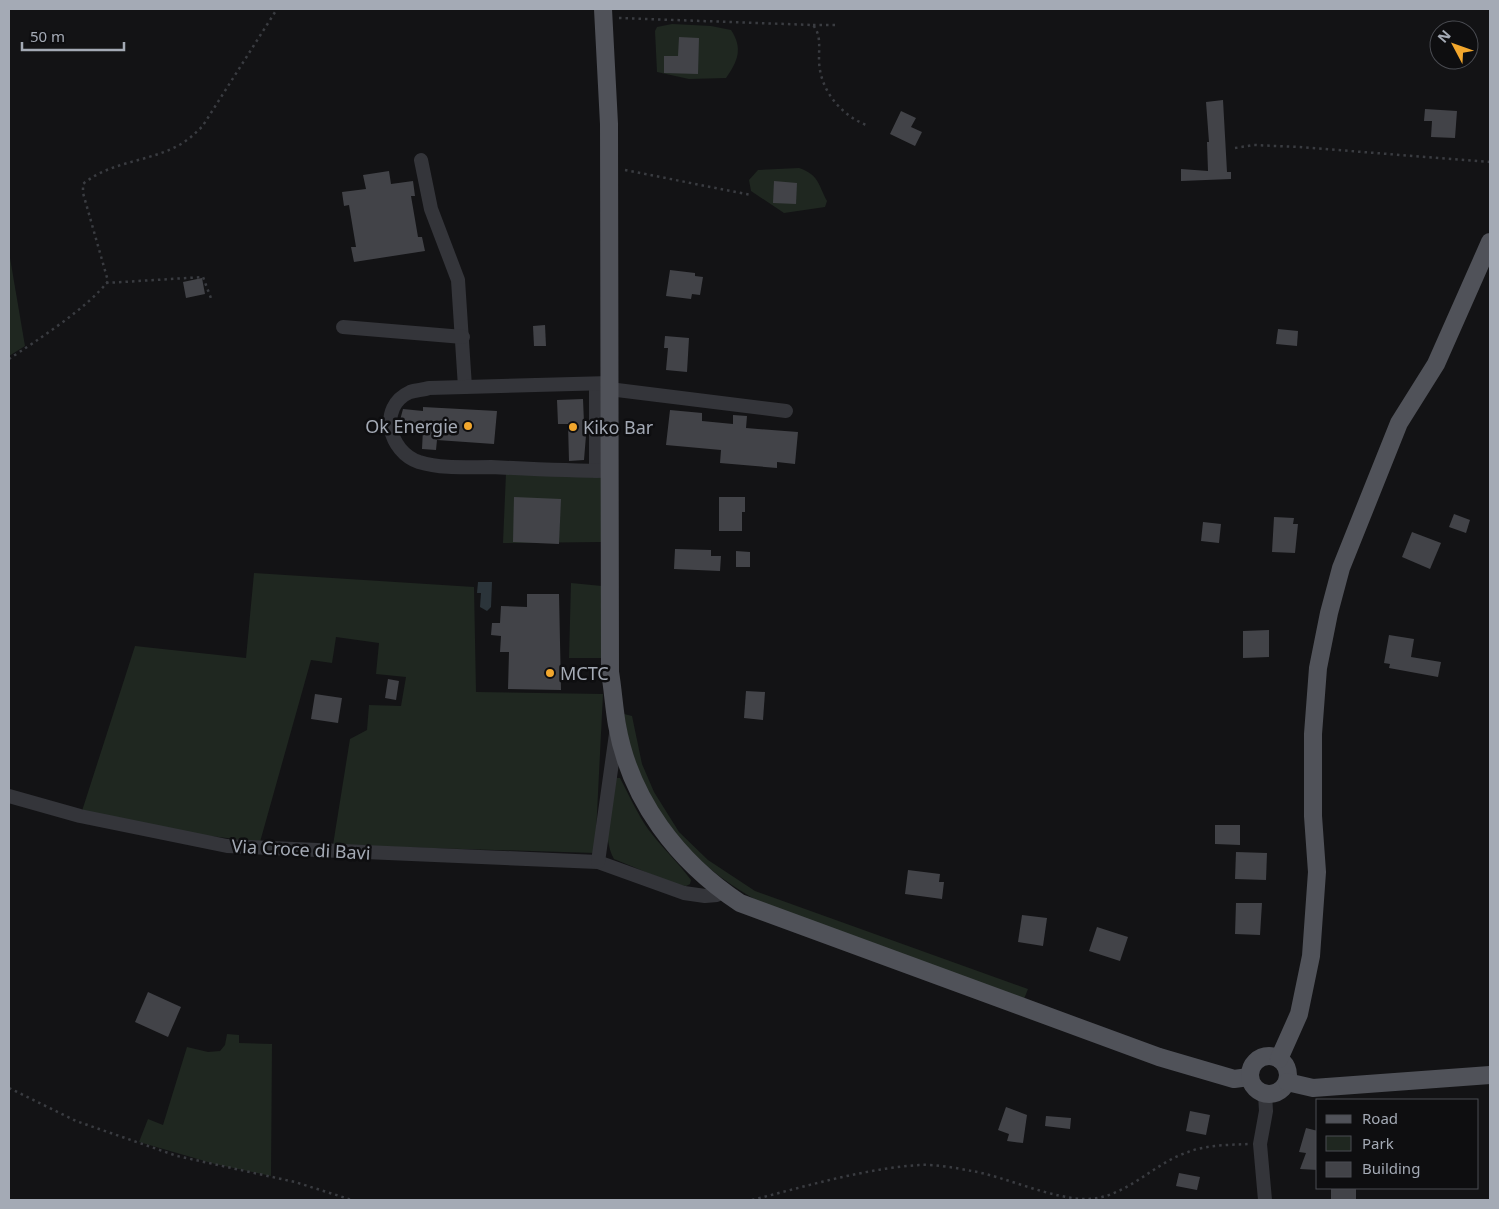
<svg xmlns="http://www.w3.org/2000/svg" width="1499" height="1209" font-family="'Noto Sans',sans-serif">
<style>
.green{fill:#1f2720}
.water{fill:#2b343a}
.building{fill:#424348}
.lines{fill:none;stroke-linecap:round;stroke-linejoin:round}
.path{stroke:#3a3c41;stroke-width:2.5;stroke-dasharray:2.5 4;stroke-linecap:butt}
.minor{stroke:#34353a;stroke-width:14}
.major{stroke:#505259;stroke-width:18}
.poi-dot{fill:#f2a72d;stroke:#0e0e10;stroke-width:2}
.labels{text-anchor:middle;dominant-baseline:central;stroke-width:5;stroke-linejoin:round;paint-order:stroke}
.poi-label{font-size:18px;fill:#a4aab5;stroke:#0e0e10;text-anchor:start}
.street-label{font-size:18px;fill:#a4aab5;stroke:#0e0e10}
</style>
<rect width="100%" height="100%" fill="#131315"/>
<g class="green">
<path d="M 672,24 L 711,26 L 731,30 C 743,48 738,61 726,78 L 689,79 L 657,72 L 655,31 L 657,27 Z"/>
<path d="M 799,168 C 819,175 818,184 827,201 L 825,207 L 784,213 L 751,191 L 749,180 L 758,170 Z"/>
<path d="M 9,252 L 25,346 L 9,356 Z"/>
<path d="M 506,473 L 602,477 L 602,542 L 503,543 Z"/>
<path d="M 254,573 L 474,587 L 476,692 L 603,694 L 595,853 L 333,845 L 350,739 L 367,730 L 369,705 L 401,706 L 406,677 L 376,674 L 379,643 L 336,637 L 332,663 L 311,660 L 260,842 L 177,832 L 82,811 L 135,646 L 246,658 Z"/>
<path d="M 571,583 L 602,586 L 602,658 L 569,658 Z"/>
<path d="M 624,714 L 632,716 L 642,764 L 654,792 L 679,832 L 708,860 L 755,891 L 1028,989 L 1024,999 L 765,905 C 704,872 653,825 632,756 C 628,743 627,728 624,714 Z"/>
<path d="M 614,778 L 620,778 C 629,795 637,813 648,829 C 661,847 678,862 691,880 L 690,884 L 686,886 L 677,885 L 614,859 C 601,835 611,804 614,778 Z"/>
<path d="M 227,1034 L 239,1035 L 239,1043 L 272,1044 L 271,1176 L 215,1164 L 139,1142 L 148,1119 L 163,1125 L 187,1047 L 208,1052 L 220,1051 L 225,1045 Z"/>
</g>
<path class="water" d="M 478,582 L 492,582 L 491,607 L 487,611 L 480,607 L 481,593 L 477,593 Z"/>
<g class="building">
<path d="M 679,37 L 699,38 L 698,74 L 664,73 L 664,56 L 678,56 Z"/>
<path d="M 1223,100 L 1227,172 L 1231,172 L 1231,179 L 1181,181 L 1181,169 L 1208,171 L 1207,142 L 1209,142 L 1206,102 Z"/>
<path d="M 1425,109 L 1457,111 L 1455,138 L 1431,137 L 1432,121 L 1424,121 Z"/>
<path d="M 901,111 L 916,118 L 911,127 L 922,132 L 915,146 L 890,134 Z"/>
<path d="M 389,171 L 391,184 L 413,181 L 415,196 L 411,196 L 418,237 L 422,237 L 425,251 L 354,262 L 351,247 L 356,247 L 349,205 L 344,206 L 342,192 L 366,189 L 363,175 Z"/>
<path d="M 774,181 L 797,183 L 796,204 L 773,203 Z"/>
<path d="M 670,270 L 695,273 L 695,276 L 703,277 L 700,295 L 692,294 L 691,299 L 666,296 Z"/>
<path d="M 202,278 L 205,294 L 186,298 L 183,282 Z"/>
<path d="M 545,325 L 546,346 L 534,346 L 533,326 Z"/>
<path d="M 1278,329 L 1298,331 L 1297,346 L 1276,344 Z"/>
<path d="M 665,336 L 689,338 L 687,372 L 666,370 L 668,348 L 664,348 Z"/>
<path d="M 583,399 L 584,423 L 587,423 L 584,460 L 569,461 L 568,424 L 558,424 L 557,400 Z"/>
<path d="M 423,407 L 497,411 L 494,444 L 437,440 L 436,450 L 422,449 L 423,429 L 400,428 L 399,424 L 403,409 L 423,411 Z"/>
<path d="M 670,410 L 702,413 L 702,421 L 733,424 L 733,415 L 747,416 L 746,428 L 798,432 L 795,464 L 777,462 L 777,468 L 720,463 L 721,450 L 666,445 Z"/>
<path d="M 514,497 L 561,499 L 559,544 L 513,542 Z"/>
<path d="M 719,497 L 745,497 L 745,512 L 742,512 L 742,531 L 719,531 Z"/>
<path d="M 1454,514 L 1470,520 L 1466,533 L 1449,527 Z"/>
<path d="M 1274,517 L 1294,518 L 1293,524 L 1298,524 L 1295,553 L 1272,552 Z"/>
<path d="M 1203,522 L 1221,524 L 1219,543 L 1201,541 Z"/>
<path d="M 1412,532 L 1441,543 L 1430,569 L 1402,557 Z"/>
<path d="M 675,549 L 711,550 L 711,556 L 721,556 L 720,571 L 674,569 Z"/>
<path d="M 736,551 L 750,552 L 750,567 L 736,567 Z"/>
<path d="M 527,594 L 559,594 L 561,690 L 508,689 L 509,652 L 500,652 L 501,636 L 491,635 L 492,623 L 500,623 L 501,606 L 527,607 Z"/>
<path d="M 1269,630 L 1269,657 L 1243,658 L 1243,631 Z"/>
<path d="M 1389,635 L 1414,639 L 1411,657 L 1441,662 L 1438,677 L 1389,668 L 1390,664 L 1384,663 Z"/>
<path d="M 388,679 L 399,681 L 396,700 L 385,698 Z"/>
<path d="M 746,691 L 765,692 L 763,720 L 744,718 Z"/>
<path d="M 315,694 L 342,698 L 338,723 L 311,719 Z"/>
<path d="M 1215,825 L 1240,825 L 1240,845 L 1215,844 Z"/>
<path d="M 1236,852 L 1267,853 L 1266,880 L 1235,879 Z"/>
<path d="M 908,870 L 940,874 L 939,882 L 944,882 L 942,899 L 905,894 Z"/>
<path d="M 1236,903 L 1262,903 L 1260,935 L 1235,934 Z"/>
<path d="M 1022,915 L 1047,918 L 1043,946 L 1018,942 Z"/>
<path d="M 1097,927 L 1128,937 L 1120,961 L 1089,951 Z"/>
<path d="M 148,992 L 181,1007 L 168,1037 L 135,1022 Z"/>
<path d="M 1006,1107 L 1027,1115 L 1023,1143 L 1007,1141 L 1009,1134 L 998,1130 Z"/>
<path d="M 1190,1111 L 1210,1115 L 1206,1135 L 1186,1131 Z"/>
<path d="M 1046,1116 L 1071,1118 L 1070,1129 L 1045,1126 Z"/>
<path d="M 1306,1128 L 1318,1131 L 1318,1170 L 1300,1169 L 1306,1153 L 1299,1152 Z"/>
<path d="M 1179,1173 L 1200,1177 L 1197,1190 L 1176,1186 Z"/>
<rect x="1331" y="1188" width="25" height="12"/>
</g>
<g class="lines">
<g class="path">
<path d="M 619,18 L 813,25 C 821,35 819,46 819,59 C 819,88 839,114 866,125"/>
<path d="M 813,25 L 837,25"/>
<path d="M 1235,148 L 1254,145 L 1299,147 L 1490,162"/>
<path d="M 625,170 L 751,195"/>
<path d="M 106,283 L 203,277 L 212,301"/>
<path d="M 9,359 C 36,341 89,307 108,281 L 83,193 L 83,184 C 113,159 157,162 187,140 C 193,136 197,131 202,127 L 277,9"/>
<path d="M 9,1088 L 76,1121 L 177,1156 L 295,1182 L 352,1200"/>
<path d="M 752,1200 C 807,1186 862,1169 919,1165 C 935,1164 956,1168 972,1171 C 1006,1177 1052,1199 1086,1199 C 1125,1199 1152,1164 1188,1152 C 1206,1145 1228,1145 1248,1144"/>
</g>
<g class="minor">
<path d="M 421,160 L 431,209 L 458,280 L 465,387"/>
<path d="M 343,327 L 463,337"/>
<path d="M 609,389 L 786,411"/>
<path d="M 596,471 L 596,384"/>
<path d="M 608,471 C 569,471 530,469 491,467 C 467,467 442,469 419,462 C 389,452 377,407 410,392 C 416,390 423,390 429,388 L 610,383"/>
<path d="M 9,796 L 80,816 L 227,846 L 598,862 L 684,893 L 705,896 L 717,895 L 721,890"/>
<path d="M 598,862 L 616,734"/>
<path d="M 1265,1200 L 1260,1144 L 1266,1111 L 1265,1094"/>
</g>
<g class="major">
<path d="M 603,9 L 609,124 L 610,672 C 613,690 614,708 617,725 C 630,800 678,862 740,903 L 1159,1057 L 1234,1079 L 1249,1077"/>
<circle cx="1269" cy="1075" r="19"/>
<path d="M 1279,1059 L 1299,1014 L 1311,956 L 1317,872 L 1313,816 L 1313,734 L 1318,668 L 1329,613 L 1341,568 L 1399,423 L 1436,364 L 1490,242"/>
<path d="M 1287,1082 L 1313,1088 L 1490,1075"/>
</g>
</g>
<g class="poi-dot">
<circle cx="468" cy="426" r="5"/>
<circle cx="573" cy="427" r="5"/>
<circle cx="550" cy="673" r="5"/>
</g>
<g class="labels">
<g class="poi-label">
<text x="458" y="426" text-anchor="end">Ok Energie</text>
<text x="583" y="427">Kiko Bar</text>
<text x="560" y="673">MCTC</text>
</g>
<g class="street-label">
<text transform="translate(301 849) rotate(3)">Via Croce di Bavi</text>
</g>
</g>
<rect width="1499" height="1209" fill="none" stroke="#a4aab5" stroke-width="20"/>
<rect x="1316" y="1099" width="162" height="90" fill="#0e0e10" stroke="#4a4c52"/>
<rect x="1326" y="1115" width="25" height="8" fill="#505259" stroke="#4a4c52"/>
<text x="1362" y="1124" font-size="15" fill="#a4aab5">Road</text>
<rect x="1326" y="1136" width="25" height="15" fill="#1f2720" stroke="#4a4c52"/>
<text x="1362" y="1149" font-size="15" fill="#a4aab5">Park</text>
<rect x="1326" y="1162" width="25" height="15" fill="#424348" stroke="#4a4c52"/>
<text x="1362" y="1174" font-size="15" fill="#a4aab5">Building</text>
<g transform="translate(1454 45) rotate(311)"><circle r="24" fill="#0e0e10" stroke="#4a4c52"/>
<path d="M0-4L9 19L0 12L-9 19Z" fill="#f2a72d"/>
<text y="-8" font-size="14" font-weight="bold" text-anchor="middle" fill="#a4aab5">N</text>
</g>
<path d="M22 42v8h102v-8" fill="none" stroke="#a4aab5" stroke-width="2.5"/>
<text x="30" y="42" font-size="15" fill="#a4aab5" stroke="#0e0e10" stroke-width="4" paint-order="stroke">50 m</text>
</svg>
